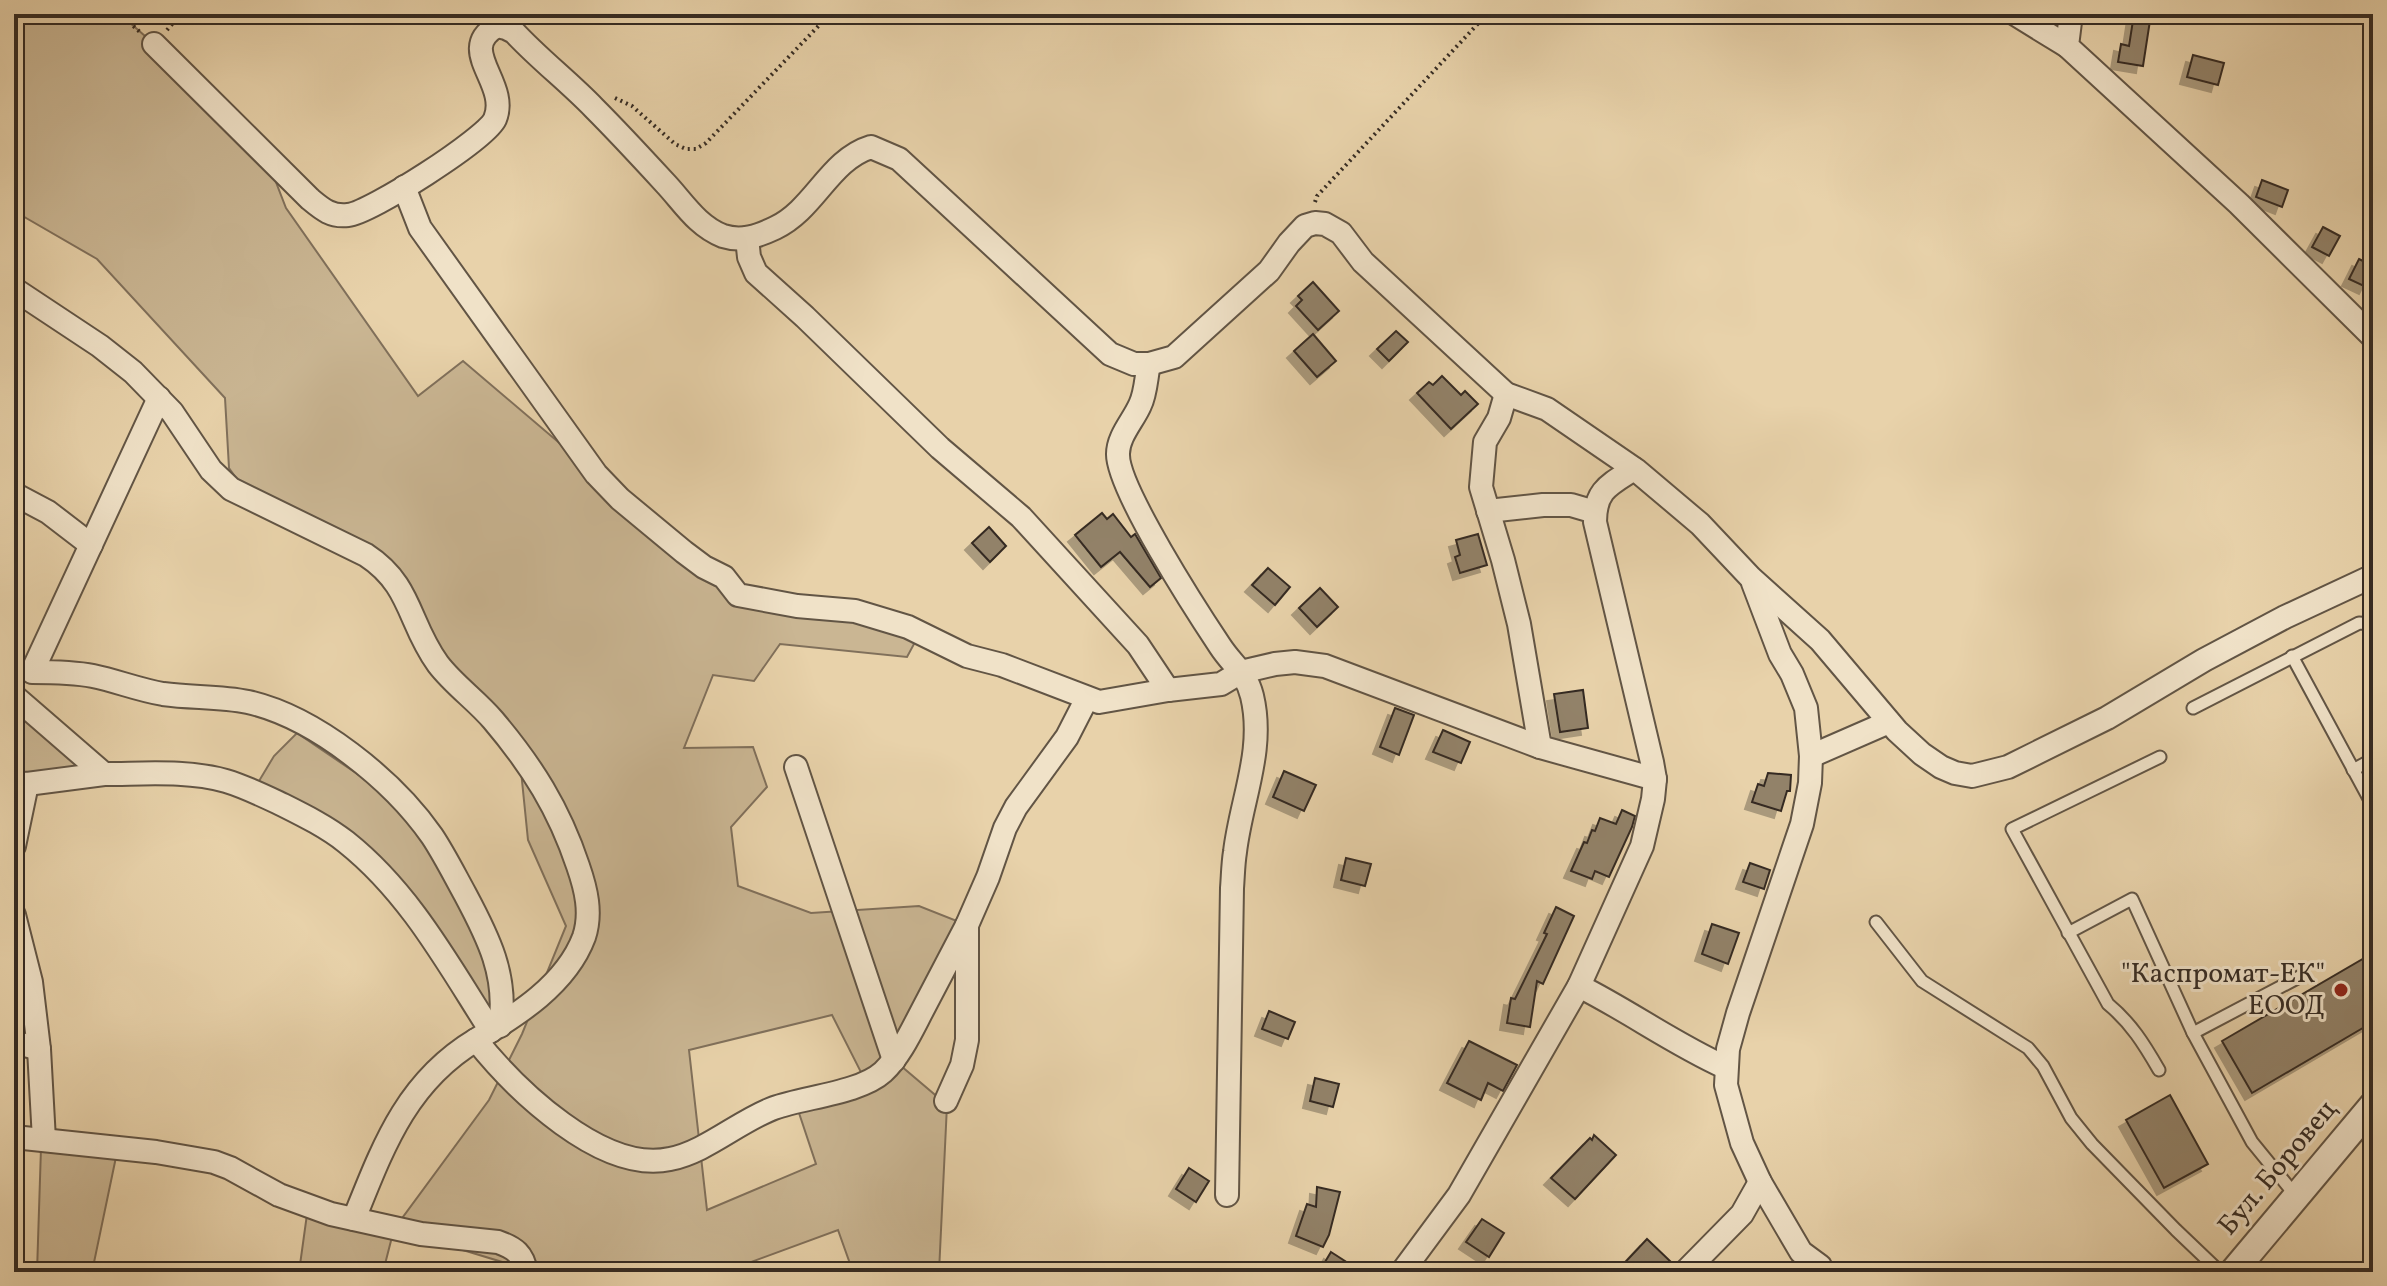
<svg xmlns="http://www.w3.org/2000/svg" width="2387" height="1286" font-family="Vollkorn,serif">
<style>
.green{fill:#cab693;stroke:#80705b;stroke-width:2;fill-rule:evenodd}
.building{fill:#928269;stroke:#352b23;stroke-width:2;filter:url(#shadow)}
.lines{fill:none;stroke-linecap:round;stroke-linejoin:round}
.service-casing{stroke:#625545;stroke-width:15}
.minor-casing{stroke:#625545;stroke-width:26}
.tertiary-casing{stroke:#625545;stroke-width:30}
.path{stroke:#352b23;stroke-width:4;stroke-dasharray:2 4;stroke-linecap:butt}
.service{stroke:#f0e2c8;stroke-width:11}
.minor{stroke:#f0e2c8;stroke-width:22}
.tertiary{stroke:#f0e2c8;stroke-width:26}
.poi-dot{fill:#8f2418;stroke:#f0e2c8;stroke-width:3}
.labels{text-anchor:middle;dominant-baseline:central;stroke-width:6;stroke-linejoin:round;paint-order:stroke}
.poi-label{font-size:28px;fill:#352b23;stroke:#f0e2c8;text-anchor:end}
.street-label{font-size:28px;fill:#352b23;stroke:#f0e2c8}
</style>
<defs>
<filter id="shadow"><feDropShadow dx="-7" dy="7" stdDeviation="0" flood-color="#0004"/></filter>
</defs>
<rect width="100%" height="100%" fill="#e8d2aa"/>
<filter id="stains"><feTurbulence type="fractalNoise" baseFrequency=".0025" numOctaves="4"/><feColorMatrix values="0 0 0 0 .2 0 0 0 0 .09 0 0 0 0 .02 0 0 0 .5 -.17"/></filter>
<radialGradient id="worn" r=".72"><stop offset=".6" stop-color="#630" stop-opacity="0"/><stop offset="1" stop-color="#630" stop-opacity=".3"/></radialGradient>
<g class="green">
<path d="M 14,14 L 120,14 L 154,44 L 267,159 L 286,208 L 418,396 L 463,361 L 738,595 L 908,627 L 914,644 L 907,657 L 780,644 L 754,681 L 713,675 L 684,748 L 753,747 L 767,787 L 731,827 L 738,886 L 811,913 L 919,906 L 967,925 L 894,1060 L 947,1105 L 939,1272 L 853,1272 L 838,1230 L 732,1269 L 730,1272 L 535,1272 L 394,1229 L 383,1272 L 299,1272 L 308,1207 L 394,1229 L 489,1100 L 522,1034 L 566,926 L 528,840 L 519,751 L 471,695 L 395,579 L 251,499 L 229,468 L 225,398 L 97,259 L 14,211 ZM 832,1015 L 866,1082 L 795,1101 L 816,1164 L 707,1210 L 689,1050 Z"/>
<path d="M 14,704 L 92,771 L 14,777 Z"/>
<path d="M 297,733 L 412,811 L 486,938 L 500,1026 L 393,887 L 253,791 L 274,756 Z"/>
<path d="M 41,1148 L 116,1157 L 92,1272 L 37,1272 Z"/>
</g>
<g class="building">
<path d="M 2134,14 L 2151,14 L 2143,66 L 2118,62 L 2121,44 L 2129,46 Z"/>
<path d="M 2193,55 L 2224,63 L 2218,85 L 2187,77 Z"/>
<path d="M 2262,180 L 2288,190 L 2282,207 L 2256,197 Z"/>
<path d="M 2323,227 L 2340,236 L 2329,256 L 2312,247 Z"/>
<path d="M 2359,259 L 2373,266 L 2373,273 L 2366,287 L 2349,279 Z"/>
<path d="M 1313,282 L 1339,311 L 1318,330 L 1296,306 L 1302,300 L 1298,296 Z"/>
<path d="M 1396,331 L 1408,342 L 1389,361 L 1377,349 Z"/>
<path d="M 1313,334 L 1336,361 L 1317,377 L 1294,351 Z"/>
<path d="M 1442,376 L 1461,395 L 1465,391 L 1478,404 L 1451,429 L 1417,393 L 1429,382 L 1433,385 Z"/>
<path d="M 1102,513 L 1107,519 L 1113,514 L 1131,537 L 1135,534 L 1161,578 L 1150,587 L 1120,552 L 1101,567 L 1075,535 Z"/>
<path d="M 989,527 L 1006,546 L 990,562 L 972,543 Z"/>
<path d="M 1478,534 L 1487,565 L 1460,573 L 1455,557 L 1460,555 L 1456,540 Z"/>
<path d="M 1268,568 L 1290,587 L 1275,605 L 1252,585 Z"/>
<path d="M 1320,588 L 1338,607 L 1317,627 L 1299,608 Z"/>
<path d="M 1583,690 L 1588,728 L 1560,732 L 1554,694 Z"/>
<path d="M 1395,708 L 1414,715 L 1399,755 L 1380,747 Z"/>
<path d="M 1443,730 L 1470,742 L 1461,763 L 1433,752 Z"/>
<path d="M 1284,771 L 1316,785 L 1304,811 L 1273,797 Z"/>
<path d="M 1768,773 L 1791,775 L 1790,791 L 1787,791 L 1781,811 L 1752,802 L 1758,784 L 1764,786 Z"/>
<path d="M 1622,810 L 1635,816 L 1632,827 L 1609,877 L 1595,871 L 1592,879 L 1571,871 L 1584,842 L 1587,843 L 1592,830 L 1595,831 L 1600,818 L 1616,824 Z"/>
<path d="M 1346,858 L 1371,864 L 1365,886 L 1341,880 Z"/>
<path d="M 1750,863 L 1770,870 L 1764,889 L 1743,882 Z"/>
<path d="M 1556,907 L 1574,916 L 1543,984 L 1537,981 L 1530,1027 L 1507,1023 L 1511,998 L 1515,999 L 1547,934 L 1544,933 Z"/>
<path d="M 1712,924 L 1739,933 L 1728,964 L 1702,954 Z"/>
<path d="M 2373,953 L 2373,1022 L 2252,1093 L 2222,1041 Z"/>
<path d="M 1269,1011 L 1295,1022 L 1288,1039 L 1262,1029 Z"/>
<path d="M 1469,1041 L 1517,1065 L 1503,1091 L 1488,1083 L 1481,1100 L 1447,1083 Z"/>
<path d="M 1315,1078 L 1339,1084 L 1333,1107 L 1310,1101 Z"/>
<path d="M 2170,1095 L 2208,1164 L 2164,1188 L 2126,1120 Z"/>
<path d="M 1594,1135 L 1616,1155 L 1575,1199 L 1551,1178 L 1590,1138 L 1592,1140 Z"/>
<path d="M 1189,1168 L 1209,1181 L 1196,1202 L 1176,1189 Z"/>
<path d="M 1317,1187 L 1340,1192 L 1329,1235 L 1323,1247 L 1296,1236 L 1307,1204 L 1316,1207 Z"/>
<path d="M 1482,1219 L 1504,1233 L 1489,1257 L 1466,1242 Z"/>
<path d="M 1647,1239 L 1671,1262 L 1661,1272 L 1616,1272 Z"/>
<path d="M 1331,1252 L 1362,1272 L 1319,1272 Z"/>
</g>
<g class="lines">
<defs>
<g id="service">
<path d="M 2292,656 L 2373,806"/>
<path d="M 2193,708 L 2359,623 L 2373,624"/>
<path d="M 2353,770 L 2373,759"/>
<path d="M 1876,922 L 1922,981 L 2028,1048 L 2043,1066 L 2071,1118 L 2092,1144 L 2176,1230 L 2220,1272"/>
<path d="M 2068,933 L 2132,899 L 2193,1033 L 2252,1142 L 2296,1196"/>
<path d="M 2193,1033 L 2301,976"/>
<path d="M 2159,1070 C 2144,1044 2131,1023 2108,1004 L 2012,829 L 2160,757"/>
</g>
<g id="minor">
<path d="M 2015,14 L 2067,46"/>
<path d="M 2071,14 L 2067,46 L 2239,204 L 2373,337"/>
<path d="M 154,44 L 310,199 C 322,209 331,217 348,215 C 370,213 486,139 495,119 C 510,83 455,50 497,26 L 506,28 L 514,32 C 539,59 569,82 594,108 C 618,132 642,158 665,183 C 683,202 697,226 723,236 C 742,242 758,236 775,228 C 815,209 829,160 871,147 L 899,159 L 1110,354 L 1134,364 L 1149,364 L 1174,357 L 1269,271 L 1289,243 L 1305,226 L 1315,223 L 1325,224 L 1341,233 L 1363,262 L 1506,394 L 1547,409 L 1636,470 L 1700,524 L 1751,578 L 1820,640 L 1897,731 L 1922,754 L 1941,767 L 1955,773 L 1972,776 L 2008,767 L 2107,718 L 2204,660 L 2285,617 L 2373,576"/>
<path d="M 404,187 L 420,228 L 596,474 L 620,499 L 684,552 L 704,567 L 724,577 L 738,595 L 797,606 L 855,611 L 908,627 L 967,656 L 1002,665 L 1099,702 L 1168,690 L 1221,684 L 1241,672 L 1275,664 L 1295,662 L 1325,666 L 1540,747 L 1655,779"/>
<path d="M 747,238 L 749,257 L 756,273 L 805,317 L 940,448 L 1021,517 L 1138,645 L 1168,690"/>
<path d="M 14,289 L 100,346 L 133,372 L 172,412 L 211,470 L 231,489 L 366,555 C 412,585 408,623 438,664 C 454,685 476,700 493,720 C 532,766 559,809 578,866 C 586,889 592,913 584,937 C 566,985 517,1015 476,1040"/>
<path d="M 1149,364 C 1146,377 1146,393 1140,405 C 1133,421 1118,436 1118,454 C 1117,488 1198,613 1220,646 C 1233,666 1246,672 1252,696 C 1265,750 1241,800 1235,852 C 1233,864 1233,876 1232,888 L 1227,1195"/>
<path d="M 1506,394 L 1499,418 L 1485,442 L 1481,487 L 1503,560 L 1519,624 L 1540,747"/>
<path d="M 159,398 L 32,672 C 52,672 73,672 93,676 C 117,681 139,690 163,694 C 192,698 220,696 248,702 C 315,717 393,780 432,836 C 444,854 454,874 465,894 C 488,937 508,976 500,1026"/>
<path d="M 14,494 L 48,512 L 91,545"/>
<path d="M 1488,511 L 1543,505 L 1571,505 L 1595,512"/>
<path d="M 1753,583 L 1780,654 L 1792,674 L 1806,708 L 1811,756 L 1810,783 L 1802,824 L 1738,1013 L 1728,1049 L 1726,1085 L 1742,1143 L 1760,1182 L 1801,1252 L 1820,1266 L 1823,1272"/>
<path d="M 14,696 L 104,774 C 144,774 187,770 226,781 C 246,787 264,796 283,805 C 305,816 327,827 346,842 C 410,893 448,964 491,1031"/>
<path d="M 1811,756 L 1889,722"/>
<path d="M 796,767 L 894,1060"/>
<path d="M 14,783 L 27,784 L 104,774"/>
<path d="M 14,846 L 27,784"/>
<path d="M 14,915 L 31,982 L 39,1049 L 44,1140"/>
<path d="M 967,925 L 988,877 L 1005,828 L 1016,807 L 1067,737 L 1087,698"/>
<path d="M 1579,986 C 1629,1011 1674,1044 1725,1067"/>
<path d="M 14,1042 L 39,1049"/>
<path d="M 14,1137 L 156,1152 L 214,1162 L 230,1168 L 279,1195 L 331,1214 L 421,1234 L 498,1242 C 515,1248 523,1254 526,1272"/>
<path d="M 354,1219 C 383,1147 406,1082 476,1040 C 515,1089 602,1174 670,1159 C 706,1152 739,1121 774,1108 C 804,1097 860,1093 883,1072 C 900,1056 911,1032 922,1011 C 937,982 952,954 967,925 L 967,1040 L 962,1065 L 946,1101"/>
<path d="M 1402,1272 L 1459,1195 L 1579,986 L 1642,846 L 1653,799 L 1655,779 L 1652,762 L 1595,522 C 1595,490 1609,485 1634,469"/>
<path d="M 1685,1272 L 1742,1214 L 1760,1182"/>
</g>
<path id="tertiary" d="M 2233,1272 L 2373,1105"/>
</defs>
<use href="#service" class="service-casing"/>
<use href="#minor" class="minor-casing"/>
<use href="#tertiary" class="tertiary-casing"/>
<g class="path">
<path d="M 120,14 L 141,33"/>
<path d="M 167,30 L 181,14"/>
<path d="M 615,98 L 632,106 L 675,144 L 686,149 L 696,149 L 706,143 L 830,14"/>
<path d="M 1315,202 L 1317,196 L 1487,14"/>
</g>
<use href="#service" class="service"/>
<use href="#minor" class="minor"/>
<use href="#tertiary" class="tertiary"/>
</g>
<circle class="poi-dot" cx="2341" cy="990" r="8"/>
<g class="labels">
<g class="poi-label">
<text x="2325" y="974">"Каспромат-ЕК"<tspan x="2325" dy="32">ЕООД</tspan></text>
</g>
<g class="street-label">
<text transform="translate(2278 1168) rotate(-50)">Бул. Боровец</text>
</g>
</g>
<rect width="2387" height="1286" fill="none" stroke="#e8d2aa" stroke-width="48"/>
<rect x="16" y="16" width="2355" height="1254" fill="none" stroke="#352b23" stroke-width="4"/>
<rect x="24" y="24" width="2339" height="1238" fill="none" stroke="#352b23" stroke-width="2"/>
<rect width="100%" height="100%" filter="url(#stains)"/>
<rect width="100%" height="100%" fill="url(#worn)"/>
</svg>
